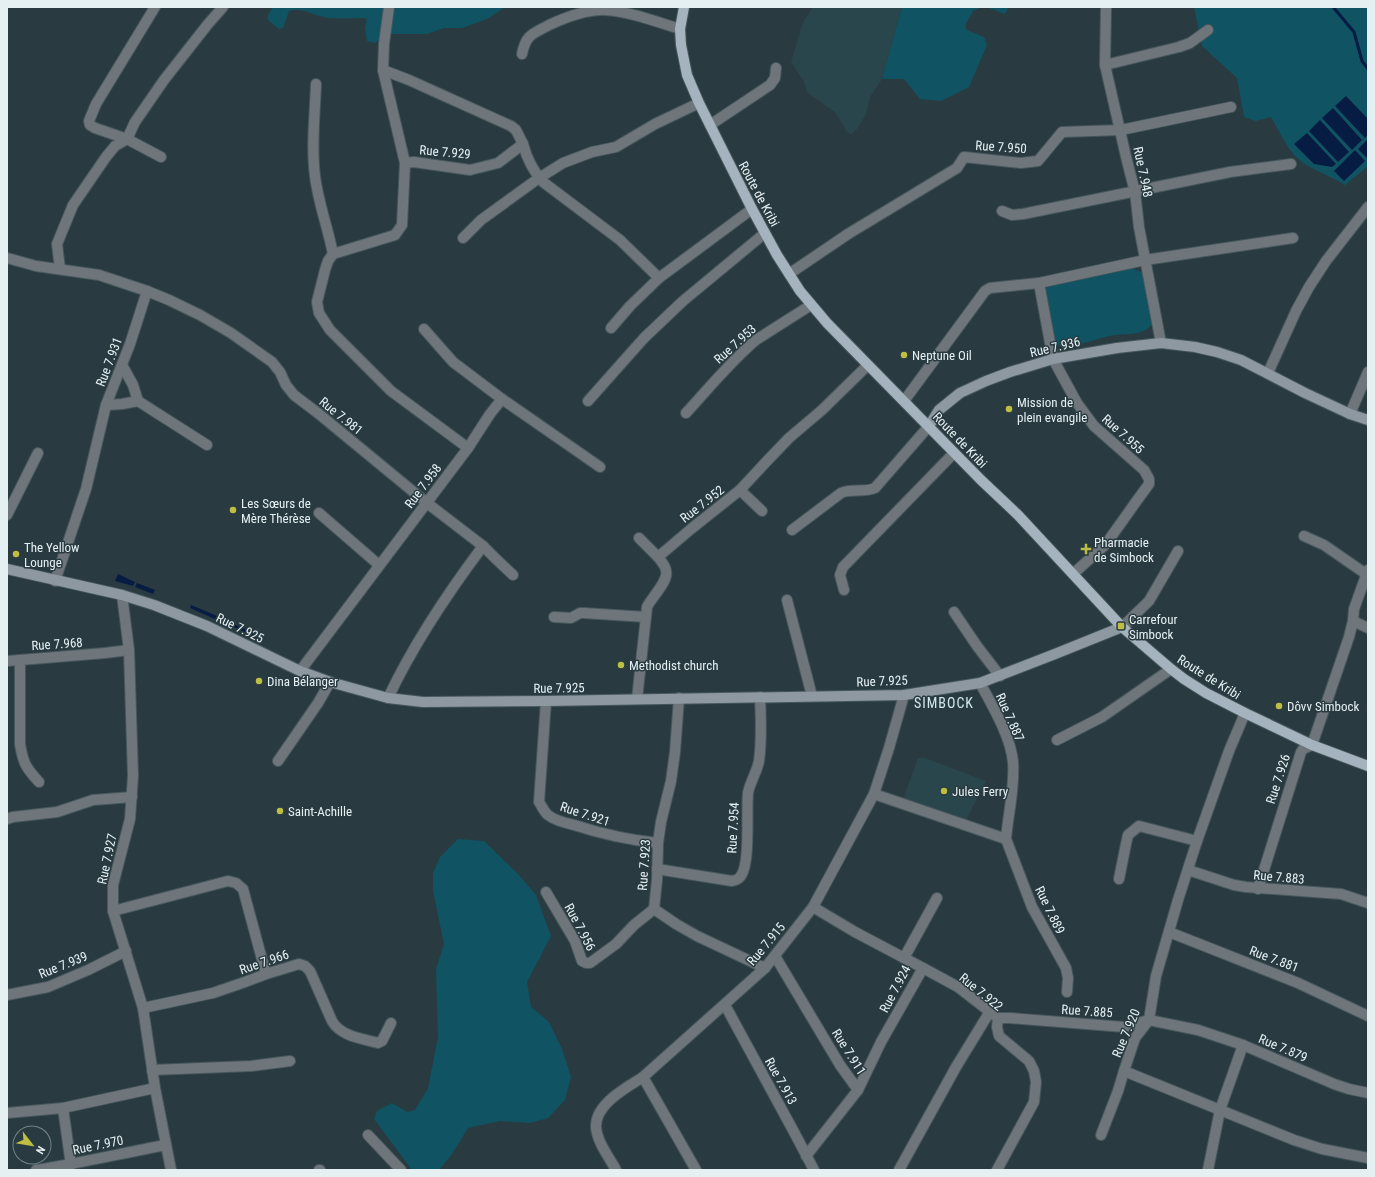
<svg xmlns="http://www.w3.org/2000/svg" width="1375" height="1177" font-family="'Roboto Condensed',sans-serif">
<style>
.built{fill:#2a464d}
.green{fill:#105363}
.water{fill:#061c43}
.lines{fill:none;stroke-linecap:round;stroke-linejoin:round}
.stream{stroke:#061c43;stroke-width:3}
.street-casing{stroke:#47585d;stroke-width:12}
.secondary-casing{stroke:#47585d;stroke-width:12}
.primary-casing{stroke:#47585d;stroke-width:12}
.street{stroke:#6f767b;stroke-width:10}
.secondary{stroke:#8d98a0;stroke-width:10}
.primary{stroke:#a4b3bd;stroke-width:10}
.poi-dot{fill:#bebe42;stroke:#293b40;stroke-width:1.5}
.labels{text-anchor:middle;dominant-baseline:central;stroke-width:3;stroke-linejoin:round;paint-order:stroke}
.street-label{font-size:13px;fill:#e5f0f3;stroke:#293b40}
.poi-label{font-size:13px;fill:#e5f0f3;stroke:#293b40;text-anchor:start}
.neighbourhood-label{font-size:14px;letter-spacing:1px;fill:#d2e8ef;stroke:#293b40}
</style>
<rect width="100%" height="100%" fill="#293b40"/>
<g class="built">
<path d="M 813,7 L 902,7 L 882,79 L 870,97 L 866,114 L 857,129 L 851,134 L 847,132 L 836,113 L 808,93 L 803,80 L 791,62 L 803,22 Z"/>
<path d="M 918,758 L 925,758 L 986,781 L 965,822 L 903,800 Z"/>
</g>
<g class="green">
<path d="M 273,7 L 505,7 L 487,19 L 462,28 L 444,28 L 427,34 L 386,34 L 375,43 L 367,41 L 365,28 L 367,19 L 363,18 C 352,18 340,19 329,18 C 315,17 304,7 289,11 L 283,28 L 279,29 L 269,21 L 267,17 Z"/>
<path d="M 902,7 L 982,7 L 973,11 L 965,26 L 967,30 L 984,37 L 987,45 L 969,87 L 941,101 L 920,99 L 904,79 L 882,79 Z"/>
<path d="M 987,7 L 1008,7 L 1007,11 L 1004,14 Z"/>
<path d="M 1194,7 L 1368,7 L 1368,166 L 1345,185 C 1330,175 1305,168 1294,155 C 1285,144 1278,129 1271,117 L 1256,121 L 1244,117 L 1237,78 L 1202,46 Z"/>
<path d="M 1123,269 L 1134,269 L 1143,273 L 1152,324 C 1150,326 1148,329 1146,330 C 1135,336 1120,333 1109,336 C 1093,340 1078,345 1063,348 L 1052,341 L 1041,295 L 1050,283 Z"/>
<path d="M 458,839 L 484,841 L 518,874 L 536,895 L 551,936 L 527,982 L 531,1007 L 549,1022 L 562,1049 L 571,1077 L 565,1100 L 548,1118 L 530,1123 L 500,1121 L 468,1128 L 452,1154 L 439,1170 L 412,1170 L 374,1119 L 377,1111 L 392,1103 L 407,1112 L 415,1110 L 428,1088 L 438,1037 L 436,969 L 444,944 L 433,891 L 433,873 L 440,857 Z"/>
</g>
<g class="water">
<path d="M 1346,96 L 1368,119 L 1368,135 L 1365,138 L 1335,106 Z"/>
<path d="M 1333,108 L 1362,140 L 1352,150 L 1322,118 Z"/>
<path d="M 1320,120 L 1349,152 L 1338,162 L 1309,131 Z"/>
<path d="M 1307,133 L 1336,164 L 1332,167 L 1314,164 L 1294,144 Z"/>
<path d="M 1368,139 L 1368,159 L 1358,149 Z"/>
<path d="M 1355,150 L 1365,161 L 1344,181 L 1334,171 Z"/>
<path d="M 118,574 L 135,582 L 133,586 L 115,581 Z"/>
<path d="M 137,583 L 155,590 L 153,594 L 135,587 Z"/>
<path d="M 191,605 L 217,616 L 215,619 L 190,608 Z"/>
<path d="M 218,617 L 263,637 L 262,640 L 218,620 L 217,620 Z"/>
</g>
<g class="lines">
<path class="stream" d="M 1333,7 L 1354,32 L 1362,61 L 1368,69"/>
<defs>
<g id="street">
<path d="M 155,7 L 96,104 L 89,121 L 90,125 L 95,128 L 127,139 L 161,157"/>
<path d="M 389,7 L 384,44 L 383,70 L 405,163"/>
<path d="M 1106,7 L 1105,65 L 1127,161 L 1135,192 L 1139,227 L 1161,343"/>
<path d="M 522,54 C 526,34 533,34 549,25 C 566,17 587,9 605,10 C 628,11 657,22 680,29"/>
<path d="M 1105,65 L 1179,47 L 1190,43 L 1208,30"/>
<path d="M 383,70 L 409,80 L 511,126 L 516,130 L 523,144"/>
<path d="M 316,84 C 315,114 311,146 315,176 C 318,202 328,228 333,254"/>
<path d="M 710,125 L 770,85 L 775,78 L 776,68"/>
<path d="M 1002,211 L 1012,215 L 1023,214 L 1230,172 L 1291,164"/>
<path d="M 463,238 L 481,220 L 539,178 L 563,163 L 592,152 L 616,147 L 655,124 L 699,103"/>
<path d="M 7,258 L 36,266 L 99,275 L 147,291 L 130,344 L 106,405 L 86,489 L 55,581"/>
<path d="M 60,269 L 57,244 L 73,205 L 106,157 L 115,146 L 127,139 L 135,122 L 164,80 L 208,24 L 223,7"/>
<path d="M 789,274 L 848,234 L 957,168 L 964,157 L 1021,163 L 1038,161 L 1062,132 L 1121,130 L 1231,107"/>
<path d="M 147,291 L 169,300 L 200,315 L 231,333 L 272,362 L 280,372 L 286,385 L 294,395 L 319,414 L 427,503 L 483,546 L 495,558 L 513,575"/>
<path d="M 611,328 L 630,306 L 659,278"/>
<path d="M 122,365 L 133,385 L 138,401 L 207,445"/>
<path d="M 1268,373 L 1296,311 L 1309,287 L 1326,261 L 1368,207"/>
<path d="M 502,399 L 600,467"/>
<path d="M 588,401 L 644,338 L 683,301 L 765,233"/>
<path d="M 904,401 L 985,291 L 990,288 L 1039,283"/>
<path d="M 106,405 L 122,404 L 138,401"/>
<path d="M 686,413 C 709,388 730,362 756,340 L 811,305"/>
<path d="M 1350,414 L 1368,372"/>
<path d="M 468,448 L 391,391 L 330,330 L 319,313 L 317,302 L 325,270 L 328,261 L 333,254 L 395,235 L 402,225 L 405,163 L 414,162 L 470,170 L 498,163 L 523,144 C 527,159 533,171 543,182 L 620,240 L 659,278 L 752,209"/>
<path d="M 740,490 L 762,511"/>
<path d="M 319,513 L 379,565"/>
<path d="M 7,515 L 38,453"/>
<path d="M 792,530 L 841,493 C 851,488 865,493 875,488 L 929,426"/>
<path d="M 1304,536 L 1324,545 L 1366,574"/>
<path d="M 639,538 L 658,557"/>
<path d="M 1073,574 L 1106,544 L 1138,499 L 1149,484 L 1149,479 L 1144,470 L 1094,426 L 1077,403 L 1053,359 L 1039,283 L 1145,260 L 1293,238"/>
<path d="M 844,590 L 840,575 L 843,567 L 954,453"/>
<path d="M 122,595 L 129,650 L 133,776 L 130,819 L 113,885 L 113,911 L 143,1008 L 155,1088 L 171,1170"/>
<path d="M 787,600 L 812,696"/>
<path d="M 954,612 L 977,646 L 1000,676"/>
<path d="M 554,617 L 571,618 L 580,613 L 584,613 L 646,617"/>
<path d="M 1353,621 L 1368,628"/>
<path d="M 1122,627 L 1149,601 L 1178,551"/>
<path d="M 7,661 L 20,660"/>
<path d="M 300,671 L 468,448 L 490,414 L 502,399 L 453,362 L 424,329"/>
<path d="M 388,698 C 414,643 447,594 483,546"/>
<path d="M 679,698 L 675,752 L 671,781 L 661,822 L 658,843 L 657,880 L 654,909 L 676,924 L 697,936 L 765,968"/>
<path d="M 637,699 L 647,607 C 651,598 669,581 666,571 C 666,566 661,561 658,557 L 691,529 L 740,490 L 766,462 L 789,438 L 822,410 L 868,365"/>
<path d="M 546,701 L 539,802 C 542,806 544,812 548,815 C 554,820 565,823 574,825 C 602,834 628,840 658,843"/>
<path d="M 1245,713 L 1229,751 L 1197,841 L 1178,900 L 1156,976 L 1149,1020 L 1135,1038 L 1124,1071 L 1294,1140 L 1322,1149 L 1368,1158"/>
<path d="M 1057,740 L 1102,717 L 1171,669"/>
<path d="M 278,761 L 318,703 L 330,682"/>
<path d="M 39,782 C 26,768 23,763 20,744 L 20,660 L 105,653 L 129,650"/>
<path d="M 874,794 L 1006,839 C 1008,814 1015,788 1013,762 C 1011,737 992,705 980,683"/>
<path d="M 7,819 L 13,817 L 57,812 L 93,800 L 132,797"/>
<path d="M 1006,839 L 1032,907 L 1066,968 L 1068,978 L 1067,992"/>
<path d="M 657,869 L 732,881 C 735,880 738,880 740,877 C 751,865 746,811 748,793 C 750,782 757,772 759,761 C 762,740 761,718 760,697"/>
<path d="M 1188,870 L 1234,885 L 1246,887 L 1341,894 L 1368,903"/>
<path d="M 1119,879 L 1126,844 L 1128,835 L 1139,826 L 1197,841"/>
<path d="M 1258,889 L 1301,752 L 1303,749 L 1312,745 L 1349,637 L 1353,621 L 1354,609 L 1368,570"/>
<path d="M 546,892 L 575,941 L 582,961 L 586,963 L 590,963 L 616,944 L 634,925 L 654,909"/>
<path d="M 813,907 L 855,932 L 923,968 L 881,1042 L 858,1090"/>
<path d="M 113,911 L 228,881 L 236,883 L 243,889 L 266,974"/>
<path d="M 1169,932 L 1298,983 L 1368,1016"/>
<path d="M 775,956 L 840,1065 L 858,1090 L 806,1156"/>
<path d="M 904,958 L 937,898"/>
<path d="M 923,968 L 958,987 L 998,1018 L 997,1027 L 999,1036 L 1029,1061 L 1034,1071 L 1036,1082 L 1034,1102 L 997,1170"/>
<path d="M 7,995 L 48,987 L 88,970 L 126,951"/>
<path d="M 725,1005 L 794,1132 L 814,1170"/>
<path d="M 143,1008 L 213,993 L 245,982 L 266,974 L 299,964 L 305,966 L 310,971 L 332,1021 C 340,1036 363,1039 378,1043 L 382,1041 L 391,1023"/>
<path d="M 998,1018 L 1010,1018 L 1124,1027 L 1149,1020 L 1198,1030 L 1243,1045"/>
<path d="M 152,1070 L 251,1066 L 290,1061"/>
<path d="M 63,1108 L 71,1165"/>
<path d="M 7,1113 L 63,1108 L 155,1088"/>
<path d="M 368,1135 L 401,1170"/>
<path d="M 1101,1135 L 1118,1091 L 1124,1071"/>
<path d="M 36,1170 C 80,1163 123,1153 166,1145"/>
<path d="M 319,1170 L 320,1170"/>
<path d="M 616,1170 C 609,1157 597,1142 596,1127 C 595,1104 626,1088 643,1077"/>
<path d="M 696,1170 L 643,1077 L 765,968 L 813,907 L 874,794 L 889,748 L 904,695"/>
<path d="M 899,1170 L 956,1067 L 989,1013"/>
<path d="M 1208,1170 L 1220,1110 L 1243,1045 L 1334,1084 L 1349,1089 L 1368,1093"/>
</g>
<g id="secondary">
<path d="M 929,426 L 939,410 L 960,393 L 986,381 L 1010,372 L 1053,359 L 1117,348 L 1161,343 L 1195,347 L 1217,352 L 1241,360 L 1305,393 L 1350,414 L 1368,420"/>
<path d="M 7,569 L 122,595 L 154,605 L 207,626 L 300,671 L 330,682 L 388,698 L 423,702 L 546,701 L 904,695 L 980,683 L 1055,654 L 1122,627"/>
</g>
<path id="primary" d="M 684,7 L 680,29 L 681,45 L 687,75 L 699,103 L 752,209 L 777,255 L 800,291 L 827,323 L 981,480 L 1018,515 L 1122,627 L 1171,669 L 1184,679 L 1206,693 L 1245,713 L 1312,745 L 1368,766"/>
</defs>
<use href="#street" class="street-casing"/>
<use href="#secondary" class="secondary-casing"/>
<use href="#primary" class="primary-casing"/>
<use href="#street" class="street"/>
<use href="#secondary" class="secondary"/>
<use href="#primary" class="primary"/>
</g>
<g class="poi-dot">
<circle cx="904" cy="355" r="4"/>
<circle cx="1009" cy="409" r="4"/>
<circle cx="233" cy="510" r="4"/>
<path d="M1084 543h4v4h4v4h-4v4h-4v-4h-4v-4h4z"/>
<circle cx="16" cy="554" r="4"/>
<rect x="1117" y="622" width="8" height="8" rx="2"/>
<circle cx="621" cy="665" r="4"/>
<circle cx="259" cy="681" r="4"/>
<circle cx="1279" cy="706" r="4"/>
<circle cx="944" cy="791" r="4"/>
<circle cx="280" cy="811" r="4"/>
</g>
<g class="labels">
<g class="street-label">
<text transform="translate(1001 147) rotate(4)">Rue 7.950</text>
<text transform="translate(445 152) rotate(5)">Rue 7.929</text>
<text transform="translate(1143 172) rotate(78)">Rue 7.948</text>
<text transform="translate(759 194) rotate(62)">Route de Kribi</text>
<text transform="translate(735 344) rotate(-42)">Rue 7.953</text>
<text transform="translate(1055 347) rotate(-13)">Rue 7.936</text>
<text transform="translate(109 362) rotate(-69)">Rue 7.931</text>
<text transform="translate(341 416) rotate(39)">Rue 7.981</text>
<text transform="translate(1123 434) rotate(42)">Rue 7.955</text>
<text transform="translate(960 440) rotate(46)">Route de Kribi</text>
<text transform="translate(423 486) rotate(-53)">Rue 7.958</text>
<text transform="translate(702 504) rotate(-38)">Rue 7.952</text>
<text transform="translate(240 628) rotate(26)">Rue 7.925</text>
<text transform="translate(57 644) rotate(-4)">Rue 7.968</text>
<text transform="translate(1209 677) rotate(32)">Route de Kribi</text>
<text transform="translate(882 681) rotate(-2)">Rue 7.925</text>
<text transform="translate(559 688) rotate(-1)">Rue 7.925</text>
<text transform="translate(1010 717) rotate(66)">Rue 7.887</text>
<text transform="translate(1278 779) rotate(-72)">Rue 7.926</text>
<text transform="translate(585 814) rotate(18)">Rue 7.921</text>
<text transform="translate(733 828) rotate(-87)">Rue 7.954</text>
<text transform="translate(107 859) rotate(-78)">Rue 7.927</text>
<text transform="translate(644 865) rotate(-86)">Rue 7.923</text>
<text transform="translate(1279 877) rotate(5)">Rue 7.883</text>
<text transform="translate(1050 910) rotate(64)">Rue 7.889</text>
<text transform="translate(580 927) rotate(62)">Rue 7.956</text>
<text transform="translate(766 944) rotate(-50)">Rue 7.915</text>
<text transform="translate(1274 959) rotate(21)">Rue 7.881</text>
<text transform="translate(264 962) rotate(-19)">Rue 7.966</text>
<text transform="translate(63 965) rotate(-22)">Rue 7.939</text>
<text transform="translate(895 989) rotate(-62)">Rue 7.924</text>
<text transform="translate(981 992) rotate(39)">Rue 7.922</text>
<text transform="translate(1087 1011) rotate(4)">Rue 7.885</text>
<text transform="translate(1126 1033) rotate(-67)">Rue 7.920</text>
<text transform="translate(1283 1048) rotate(23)">Rue 7.879</text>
<text transform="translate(849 1052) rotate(58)">Rue 7.911</text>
<text transform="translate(781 1081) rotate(61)">Rue 7.913</text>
<text transform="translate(98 1145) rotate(-12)">Rue 7.970</text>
</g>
<g class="poi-label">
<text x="912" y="355">Neptune Oil</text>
<text x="1017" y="402">Mission de<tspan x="1017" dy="15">plein evangile</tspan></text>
<text x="241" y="503">Les Sœurs de<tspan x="241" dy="15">Mère Thérèse</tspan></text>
<text x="1094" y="542">Pharmacie<tspan x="1094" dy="15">de Simbock</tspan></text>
<text x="24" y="547">The Yellow<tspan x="24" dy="15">Lounge</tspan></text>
<text x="1129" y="619">Carrefour<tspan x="1129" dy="15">Simbock</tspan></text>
<text x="629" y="665">Methodist church</text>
<text x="267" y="681">Dina Bélanger</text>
<text x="1287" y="706">Dôvv Simbock</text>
<text x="952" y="791">Jules Ferry</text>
<text x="288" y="811">Saint-Achille</text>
</g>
<g class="neighbourhood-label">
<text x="944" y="703">SIMBOCK</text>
</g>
</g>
<rect width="1375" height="1177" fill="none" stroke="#e5f0f3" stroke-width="16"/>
<g transform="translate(32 1145) rotate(121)"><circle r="19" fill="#293b40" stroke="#748388"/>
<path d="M0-3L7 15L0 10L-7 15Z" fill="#bebe42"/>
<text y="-6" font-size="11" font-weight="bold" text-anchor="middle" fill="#e5f0f3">N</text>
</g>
</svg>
